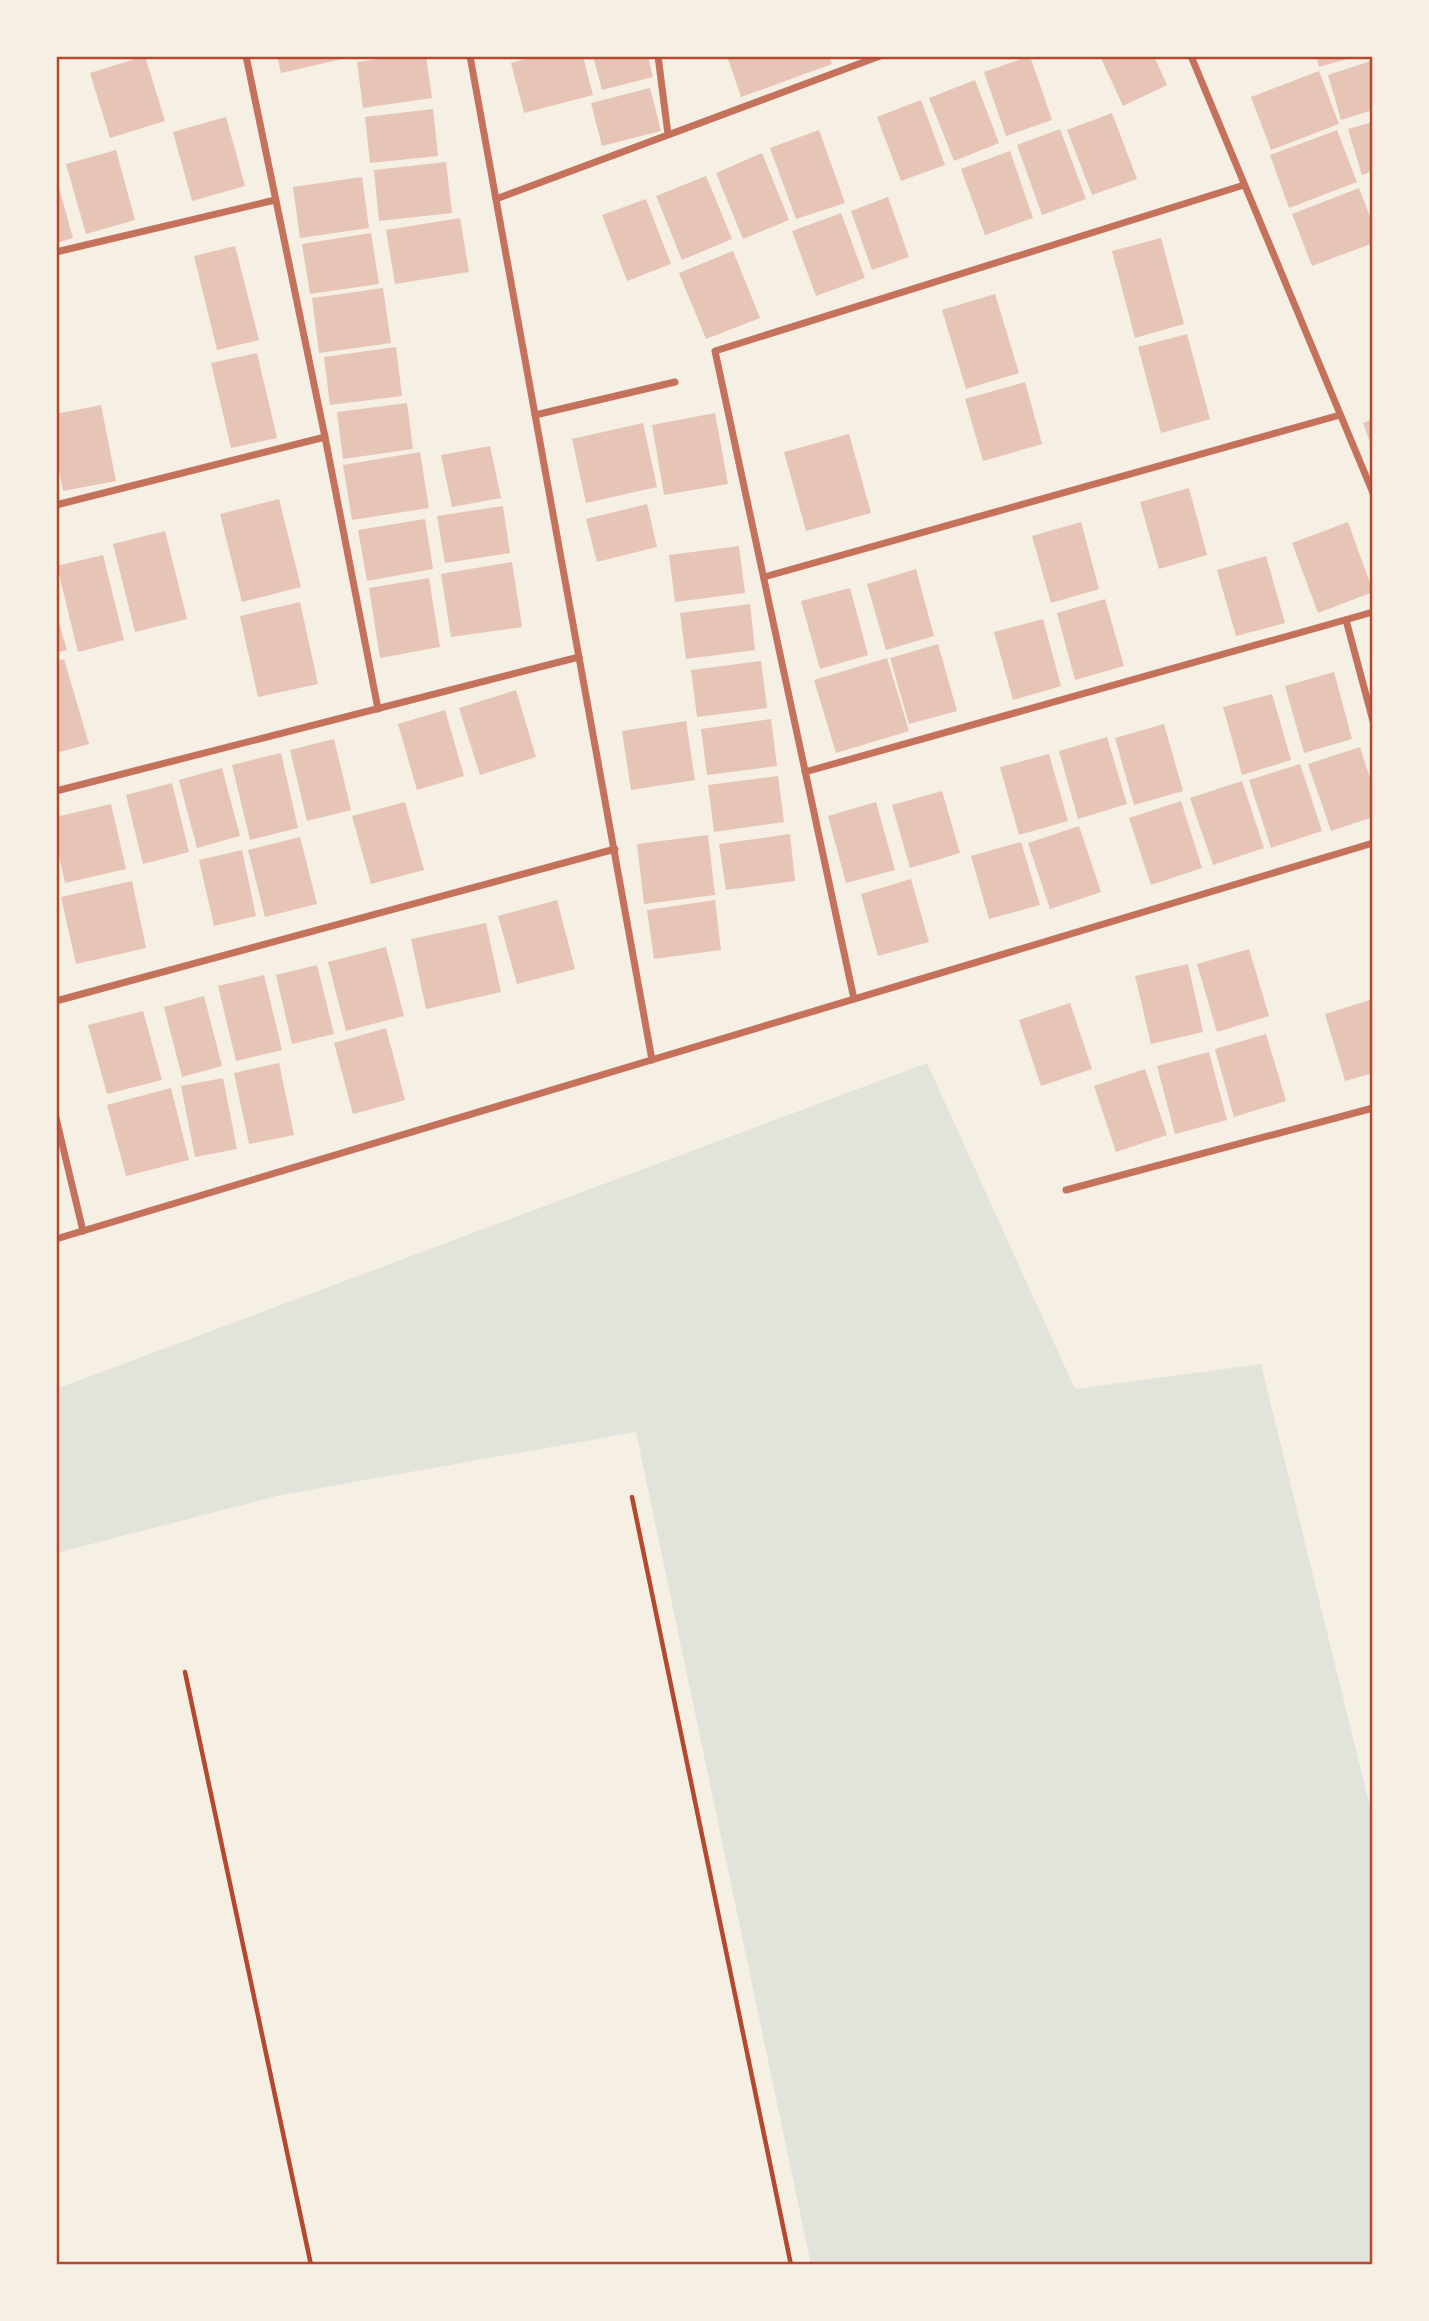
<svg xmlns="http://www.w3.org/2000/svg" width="1429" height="2321" font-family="'DejaVu Sans',sans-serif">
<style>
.green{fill:#e2e4dc}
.building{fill:#e6c5b7}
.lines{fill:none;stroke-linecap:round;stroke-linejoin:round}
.path{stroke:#b5482f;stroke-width:4.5}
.minor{stroke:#c5725c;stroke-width:7}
.neatline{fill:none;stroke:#b5482f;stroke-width:2.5}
</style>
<rect width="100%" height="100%" fill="#f6efe4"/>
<path class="green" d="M 927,1063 L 1075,1389 L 1261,1364 L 1373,1819 L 1373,2265 L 811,2265 L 636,1432 L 281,1495 L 56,1553 L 56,1389 Z"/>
<g class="building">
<path d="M 145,56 L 165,121 L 110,138 L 90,73 Z"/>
<path d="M 277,56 L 351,56 L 351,57 L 281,73 Z"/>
<path d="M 401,56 L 426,56 L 432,98 L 363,108 L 357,62 Z"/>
<path d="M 536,56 L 583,56 L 593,95 L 524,113 L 511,63 Z"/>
<path d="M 593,56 L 648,56 L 653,77 L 602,90 Z"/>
<path d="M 727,56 L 829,56 L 832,64 L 741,97 Z"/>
<path d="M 1030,56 L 1052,120 L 1006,136 L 984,72 Z"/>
<path d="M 1100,56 L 1154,56 L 1167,85 L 1123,106 Z"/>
<path d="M 1316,56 L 1354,56 L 1354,57 L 1319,67 Z"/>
<path d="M 1373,60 L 1373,110 L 1341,120 L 1328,75 Z"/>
<path d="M 1319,71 L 1339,124 L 1271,150 L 1251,97 Z"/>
<path d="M 975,80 L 999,143 L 954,161 L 929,98 Z"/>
<path d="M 650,88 L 661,131 L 602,146 L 591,103 Z"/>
<path d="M 921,100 L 945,165 L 901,181 L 877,117 Z"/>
<path d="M 433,109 L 438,156 L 370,163 L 365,117 Z"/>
<path d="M 1112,113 L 1137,179 L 1092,195 L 1067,130 Z"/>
<path d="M 226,117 L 245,186 L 192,201 L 173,132 Z"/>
<path d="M 1373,122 L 1373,171 L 1362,175 L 1348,129 Z"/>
<path d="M 1060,129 L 1086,199 L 1042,215 L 1017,145 Z"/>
<path d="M 819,130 L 845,203 L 796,219 L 770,148 Z"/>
<path d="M 1337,130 L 1357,182 L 1289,208 L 1270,155 Z"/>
<path d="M 116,150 L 135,220 L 86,234 L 66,164 Z"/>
<path d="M 1010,151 L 1033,218 L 985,235 L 961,169 Z"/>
<path d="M 762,153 L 789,220 L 743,239 L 716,173 Z"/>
<path d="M 446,162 L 452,213 L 379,221 L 374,170 Z"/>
<path d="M 706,176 L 732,239 L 682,260 L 656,196 Z"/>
<path d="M 56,177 L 73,238 L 56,243 Z"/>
<path d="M 362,177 L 369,228 L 300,238 L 293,187 Z"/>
<path d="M 1359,188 L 1373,224 L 1373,243 L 1312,266 L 1292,214 Z"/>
<path d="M 888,197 L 909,257 L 872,270 L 851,211 Z"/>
<path d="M 646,199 L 671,264 L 627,281 L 602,215 Z"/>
<path d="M 841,213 L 865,278 L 816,296 L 792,231 Z"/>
<path d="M 460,218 L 469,272 L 395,284 L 386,230 Z"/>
<path d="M 371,233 L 379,284 L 310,294 L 302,244 Z"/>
<path d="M 1161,238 L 1184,324 L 1135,338 L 1112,251 Z"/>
<path d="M 235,246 L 259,340 L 217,350 L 194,256 Z"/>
<path d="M 733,251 L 760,318 L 706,339 L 679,273 Z"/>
<path d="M 383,288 L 391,343 L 319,353 L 312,298 Z"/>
<path d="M 995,294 L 1019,373 L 966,389 L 942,310 Z"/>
<path d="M 1187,334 L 1210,419 L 1161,433 L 1138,347 Z"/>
<path d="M 396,347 L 402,396 L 330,405 L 324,357 Z"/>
<path d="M 257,353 L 277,438 L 231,448 L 211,363 Z"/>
<path d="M 1025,382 L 1042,444 L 983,461 L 965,399 Z"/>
<path d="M 407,403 L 413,449 L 343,459 L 337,412 Z"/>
<path d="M 101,405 L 116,481 L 63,491 L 56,454 L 56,414 Z"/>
<path d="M 715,413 L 728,484 L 664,495 L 652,425 Z"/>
<path d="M 1373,419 L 1373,451 L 1363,423 Z"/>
<path d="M 643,423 L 657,487 L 586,503 L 572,439 Z"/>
<path d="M 849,434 L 871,513 L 806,531 L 784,452 Z"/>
<path d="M 490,446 L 501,498 L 452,507 L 441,455 Z"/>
<path d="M 420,452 L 429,508 L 352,520 L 343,465 Z"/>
<path d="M 1189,488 L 1207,555 L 1159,569 L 1140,502 Z"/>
<path d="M 279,499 L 301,587 L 242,602 L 220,514 Z"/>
<path d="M 647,504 L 657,547 L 597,562 L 586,519 Z"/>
<path d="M 503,506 L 510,553 L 445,563 L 437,516 Z"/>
<path d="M 425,519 L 433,569 L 367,581 L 358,530 Z"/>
<path d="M 1081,522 L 1099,589 L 1051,603 L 1032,536 Z"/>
<path d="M 1348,522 L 1373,592 L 1318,613 L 1292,543 Z"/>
<path d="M 165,531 L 187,619 L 135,632 L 113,544 Z"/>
<path d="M 739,546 L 745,593 L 675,602 L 669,555 Z"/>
<path d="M 103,555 L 124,640 L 78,652 L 57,566 Z"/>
<path d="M 1266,556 L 1285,623 L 1236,636 L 1217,570 Z"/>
<path d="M 512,562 L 522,627 L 451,637 L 441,574 Z"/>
<path d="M 916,569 L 934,636 L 886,650 L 867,584 Z"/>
<path d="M 429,578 L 440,647 L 380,658 L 369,588 Z"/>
<path d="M 850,588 L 868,655 L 820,669 L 801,601 Z"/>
<path d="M 1105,599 L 1124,666 L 1075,680 L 1057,613 Z"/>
<path d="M 300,602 L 318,684 L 258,697 L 240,616 Z"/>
<path d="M 750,604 L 755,650 L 686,659 L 680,613 Z"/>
<path d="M 56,613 L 67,650 L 56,653 Z"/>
<path d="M 1043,619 L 1061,686 L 1013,700 L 994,632 Z"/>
<path d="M 938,644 L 957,711 L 909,724 L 890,658 Z"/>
<path d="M 887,658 L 909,731 L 836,753 L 814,680 Z"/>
<path d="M 64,659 L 89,744 L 56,753 L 56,661 Z"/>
<path d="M 761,661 L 767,708 L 697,717 L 691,670 Z"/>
<path d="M 1334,672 L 1352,739 L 1304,753 L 1285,686 Z"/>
<path d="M 516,690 L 536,757 L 480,775 L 459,708 Z"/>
<path d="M 1272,694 L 1291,760 L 1242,775 L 1223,707 Z"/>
<path d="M 445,710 L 464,776 L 417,790 L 398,724 Z"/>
<path d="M 771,719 L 777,766 L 707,775 L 701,729 Z"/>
<path d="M 686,721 L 695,780 L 631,790 L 622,731 Z"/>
<path d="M 1164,724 L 1183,791 L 1134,805 L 1115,738 Z"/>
<path d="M 1107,737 L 1127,804 L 1078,819 L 1059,751 Z"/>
<path d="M 334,739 L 351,810 L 307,821 L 290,750 Z"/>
<path d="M 1360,747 L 1373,788 L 1373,817 L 1331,831 L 1308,764 Z"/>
<path d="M 281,753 L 298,828 L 250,840 L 232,765 Z"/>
<path d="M 1049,754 L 1068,821 L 1019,835 L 1000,767 Z"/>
<path d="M 1300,764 L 1322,831 L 1271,848 L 1249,780 Z"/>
<path d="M 222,768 L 240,836 L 197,848 L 179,780 Z"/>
<path d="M 778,776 L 784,822 L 714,832 L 708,785 Z"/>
<path d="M 1242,781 L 1264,848 L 1213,865 L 1190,798 Z"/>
<path d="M 172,783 L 189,852 L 143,864 L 126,795 Z"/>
<path d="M 942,791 L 960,853 L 910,868 L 892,805 Z"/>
<path d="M 1181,801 L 1202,868 L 1151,885 L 1129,818 Z"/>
<path d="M 405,802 L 424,870 L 371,884 L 352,816 Z"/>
<path d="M 876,802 L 895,870 L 846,883 L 828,816 Z"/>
<path d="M 111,804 L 126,869 L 65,883 L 56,842 L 56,817 Z"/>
<path d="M 1079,826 L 1101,892 L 1050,909 L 1028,843 Z"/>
<path d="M 790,834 L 795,881 L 726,890 L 719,844 Z"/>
<path d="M 708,835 L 715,895 L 644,904 L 637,844 Z"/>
<path d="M 300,837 L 317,904 L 265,917 L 248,850 Z"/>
<path d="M 1021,842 L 1040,905 L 989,919 L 971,856 Z"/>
<path d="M 242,850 L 256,916 L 214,926 L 199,860 Z"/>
<path d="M 911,879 L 929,942 L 878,956 L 861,894 Z"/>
<path d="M 132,881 L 146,948 L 76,964 L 61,897 Z"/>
<path d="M 557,900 L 575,969 L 517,984 L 498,916 Z"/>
<path d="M 715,900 L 721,950 L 654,959 L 647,910 Z"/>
<path d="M 486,923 L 501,992 L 426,1009 L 411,939 Z"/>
<path d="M 386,947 L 404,1016 L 346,1031 L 328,962 Z"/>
<path d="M 1249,949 L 1269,1016 L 1217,1032 L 1197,964 Z"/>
<path d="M 1188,964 L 1203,1032 L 1151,1044 L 1135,976 Z"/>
<path d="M 317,965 L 334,1034 L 292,1044 L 276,975 Z"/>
<path d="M 264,975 L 282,1050 L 236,1061 L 218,986 Z"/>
<path d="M 204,996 L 222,1066 L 182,1077 L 164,1007 Z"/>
<path d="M 1373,999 L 1373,1073 L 1345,1081 L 1325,1014 Z"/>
<path d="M 1070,1003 L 1092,1069 L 1041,1086 L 1019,1020 Z"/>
<path d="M 143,1011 L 162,1080 L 107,1094 L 88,1025 Z"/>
<path d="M 386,1028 L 405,1100 L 353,1114 L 334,1043 Z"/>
<path d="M 1266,1034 L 1286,1101 L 1234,1117 L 1215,1049 Z"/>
<path d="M 1209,1052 L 1227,1120 L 1175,1134 L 1157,1066 Z"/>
<path d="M 279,1063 L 294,1135 L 249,1144 L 234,1073 Z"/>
<path d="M 1145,1069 L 1167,1135 L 1116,1152 L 1094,1086 Z"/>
<path d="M 223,1078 L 237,1149 L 195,1157 L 181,1086 Z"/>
<path d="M 171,1088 L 189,1160 L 126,1176 L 107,1105 Z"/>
</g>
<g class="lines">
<g class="path">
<path d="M 632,1497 L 791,2265"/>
<path d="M 185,1672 L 311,2265"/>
</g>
<g class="minor">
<path d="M 246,56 L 325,437 L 378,709"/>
<path d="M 470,56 L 652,1060"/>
<path d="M 658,56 L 668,134"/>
<path d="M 1191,56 L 1373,493"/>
<path d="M 496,199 L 880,56"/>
<path d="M 56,252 L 275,200"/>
<path d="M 535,415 L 675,382"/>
<path d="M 56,505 L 325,437"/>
<path d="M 764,577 L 1340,415"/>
<path d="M 1346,620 L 1373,721"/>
<path d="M 805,772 L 1373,612"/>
<path d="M 56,791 L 579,657"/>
<path d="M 854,999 L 715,351 L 1244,185"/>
<path d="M 56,1001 L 615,849"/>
<path d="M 56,1118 L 83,1231"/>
<path d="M 1066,1190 L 1373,1108"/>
<path d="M 56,1239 L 1373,843"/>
</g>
</g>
<rect width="1429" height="2321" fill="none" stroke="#f6efe4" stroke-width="116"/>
<rect x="58" y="58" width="1313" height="2205" class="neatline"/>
</svg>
